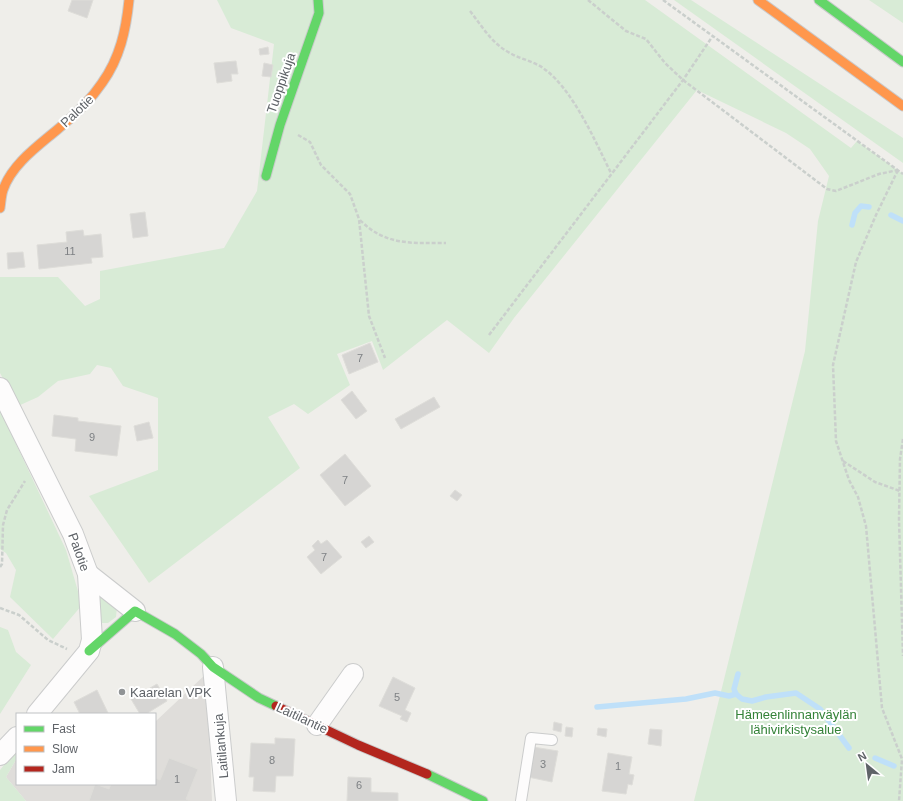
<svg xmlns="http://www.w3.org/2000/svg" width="903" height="801" font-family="Arial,sans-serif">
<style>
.industrial{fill:#dfddda}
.green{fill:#d8ebd6}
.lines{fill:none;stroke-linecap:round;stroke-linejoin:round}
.stream{stroke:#bfe0f9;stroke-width:5.5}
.building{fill:#d6d5d3;stroke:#deddd9}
.lane-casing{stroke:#cbcccc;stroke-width:12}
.street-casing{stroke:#cbcccc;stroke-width:22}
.fast-casing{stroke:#cacacb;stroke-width:11}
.slow-casing{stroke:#cacacb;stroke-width:11}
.jam-casing{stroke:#cacacb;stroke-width:11}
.path{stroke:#cacfcc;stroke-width:2.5;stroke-dasharray:4 2;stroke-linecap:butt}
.lane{stroke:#fdfcfc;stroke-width:10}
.street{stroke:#fdfcfc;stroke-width:20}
.fast{stroke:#63d668;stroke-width:9}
.slow{stroke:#ff974d;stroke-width:9}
.jam{stroke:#b3261e;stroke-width:9}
.poi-dot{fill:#919496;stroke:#fff;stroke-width:1.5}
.labels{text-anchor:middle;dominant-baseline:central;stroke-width:4;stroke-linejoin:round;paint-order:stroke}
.number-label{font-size:11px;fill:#7e8184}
.street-label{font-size:13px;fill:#5f6368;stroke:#fff}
.poi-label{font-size:13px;fill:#5f6368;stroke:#fff;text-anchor:start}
.park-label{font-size:13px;fill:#348238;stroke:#fff}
</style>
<rect width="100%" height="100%" fill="#efeeea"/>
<path class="industrial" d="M 207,673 L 212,801 L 26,801 L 6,777 L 17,758 L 17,784 L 155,784 L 155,722 Z"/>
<g class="green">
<path d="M 217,0 L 645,0 L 851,148 L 857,141 L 903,174 L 903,801 L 694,801 L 805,351 L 818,221 L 829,176 L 810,149 L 786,133 L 697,90 L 514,318 L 489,353 L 447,320 L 383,370 L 372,341 L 337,354 L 350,385 L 308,414 L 294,404 L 268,417 L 300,468 L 149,583 L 89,496 L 158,470 L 158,398 L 123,386 L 111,368 L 97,365 L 90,374 L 58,381 L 38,397 L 18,406 L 0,373 L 0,277 L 58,277 L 85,306 L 100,299 L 100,271 L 224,248 L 257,191 L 274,44 L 231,28 Z"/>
<path d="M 674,0 L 691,0 L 903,138 L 903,163 Z"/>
<path d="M 869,0 L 903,0 L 903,23 Z"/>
<path d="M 0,410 L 66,550 L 82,605 L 53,639 L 10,597 L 16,570 L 6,553 L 0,549 Z"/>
<path d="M 96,582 L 117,607 L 116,617 L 108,623 L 100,623 Z"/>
<path d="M 0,627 L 8,630 L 16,652 L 31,665 L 0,714 Z"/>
<path d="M 17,749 L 17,758 L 6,777 L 26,801 L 0,801 L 0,770 Z"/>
</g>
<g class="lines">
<g class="stream">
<path d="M 891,215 L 903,221"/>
<path d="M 852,225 L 855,213 L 861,206 L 869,207"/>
<path d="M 738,674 L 734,689 L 736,694 L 742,699 L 752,701 L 766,697 L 796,693 L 820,709 L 849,748"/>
<path d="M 597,707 L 686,699 L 715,693 L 729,696 L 736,694"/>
<path d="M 875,758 L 894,766"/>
</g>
</g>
<g class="building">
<path d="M 72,0 L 93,0 L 87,18 L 68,11 Z"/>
<path d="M 268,47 L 269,54 L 260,55 L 259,49 Z"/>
<path d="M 236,61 L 238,74 L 231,74 L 232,81 L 217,83 L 214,63 Z"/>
<path d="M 264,63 L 273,65 L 271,77 L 262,76 Z"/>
<path d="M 145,212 L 148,236 L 133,238 L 130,214 Z"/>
<path d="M 83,230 L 84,236 L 101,234 L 103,257 L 91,258 L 92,263 L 39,269 L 37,245 L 67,242 L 66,232 Z"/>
<path d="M 23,252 L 25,267 L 8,269 L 7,253 Z"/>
<path d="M 370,343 L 378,362 L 349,374 L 342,355 Z"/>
<path d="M 352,391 L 367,411 L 356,419 L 341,400 Z"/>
<path d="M 434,397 L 440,407 L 401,429 L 395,419 Z"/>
<path d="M 54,415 L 78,418 L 78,421 L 121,426 L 117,456 L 75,451 L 76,439 L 52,436 Z"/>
<path d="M 149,422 L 153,438 L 137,441 L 134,426 Z"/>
<path d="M 345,454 L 371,486 L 345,506 L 320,475 Z"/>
<path d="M 455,490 L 462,495 L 457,501 L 450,496 Z"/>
<path d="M 369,536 L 374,542 L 366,548 L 361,542 Z"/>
<path d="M 318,540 L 321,544 L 327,540 L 342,557 L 321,574 L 307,557 L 315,550 L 312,546 Z"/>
<path d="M 393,677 L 415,688 L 405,710 L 411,713 L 407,722 L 400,719 L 402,716 L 379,706 Z"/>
<path d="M 157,684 L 167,701 L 146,714 L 140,714 L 131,699 Z"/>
<path d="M 97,690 L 108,713 L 80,714 L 74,702 Z"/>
<path d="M 554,722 L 562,724 L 561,732 L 553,730 Z"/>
<path d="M 566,727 L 573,728 L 572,737 L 565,736 Z"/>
<path d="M 598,728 L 607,729 L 606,737 L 597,735 Z"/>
<path d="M 650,729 L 662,730 L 661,746 L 648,744 Z"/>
<path d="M 275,738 L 295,739 L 293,776 L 276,776 L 275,792 L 253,791 L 254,777 L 249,777 L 251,743 L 275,744 Z"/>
<path d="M 533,747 L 558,751 L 552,782 L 528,777 Z"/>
<path d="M 608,753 L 632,757 L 629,774 L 634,775 L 632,785 L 628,784 L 626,794 L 602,791 Z"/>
<path d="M 169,758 L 198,769 L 186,799 L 190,801 L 89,801 L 95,784 L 109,789 L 111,784 L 155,784 L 155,778 L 160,780 Z"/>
<path d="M 348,777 L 371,778 L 371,792 L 398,793 L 398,801 L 347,801 Z"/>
</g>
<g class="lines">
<defs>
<path id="lane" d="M 521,801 L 531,738 L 552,740"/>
<g id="street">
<path d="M 0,388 L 73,534 L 88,574 L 92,640 L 89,651 L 37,714"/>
<path d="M 88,574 L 135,611"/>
<path d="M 213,667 L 226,801"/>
<path d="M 317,725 L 353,674"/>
<path d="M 0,755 L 17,737"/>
</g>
<g id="fast">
<path d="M 819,0 L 903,62"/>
<path d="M 266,176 L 280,125 L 319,13 L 318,0"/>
<path d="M 89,651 L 135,611 L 175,634 L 201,654 L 213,667 L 259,698 L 276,706"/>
<path d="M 427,774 L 483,801"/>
</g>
<g id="slow">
<path d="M 758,0 L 903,106"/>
<path d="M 0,208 C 1,202 1,196 3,190 C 12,164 38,146 58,129 C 74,116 90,101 102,83 C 120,58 126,30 129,0"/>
</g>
<path id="jam" d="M 276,706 L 358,745 L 427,774"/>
</defs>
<use href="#lane" class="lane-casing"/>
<use href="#street" class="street-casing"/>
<use href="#fast" class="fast-casing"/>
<use href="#slow" class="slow-casing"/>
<use href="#jam" class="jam-casing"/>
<g class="path">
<path d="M 588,0 L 626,31 L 646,39 L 665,63 L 683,80 L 827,189 L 836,191 L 879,174 L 898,170"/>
<path d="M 663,0 L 903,174"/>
<path d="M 470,11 C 482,26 492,44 510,53 C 520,59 533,61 543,68 C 573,89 595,141 611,173"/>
<path d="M 298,135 L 310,142 L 321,165 L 350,194 L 359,219 L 369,316 L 385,358"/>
<path d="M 898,170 L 876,215 L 856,262 L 833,365 L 836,441 L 849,480 L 858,497 L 866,526 L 882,708 L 902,759 L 899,801"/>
<path d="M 360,220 C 385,246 413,243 446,243"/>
<path d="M 489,335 L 683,80 L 712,37"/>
<path d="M 903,439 L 900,459 L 899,520 L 903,656"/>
<path d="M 843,461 L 875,482 L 900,491"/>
<path d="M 0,567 L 2,564 L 3,525 L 7,510 L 25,481"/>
<path d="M 0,608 L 19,615 L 48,640 L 67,649"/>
</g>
<use href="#lane" class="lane"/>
<use href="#street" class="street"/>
<use href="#fast" class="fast"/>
<use href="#slow" class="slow"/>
<use href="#jam" class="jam"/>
</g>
<circle class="poi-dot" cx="122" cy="692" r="4"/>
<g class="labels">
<g class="number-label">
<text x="70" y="251">11</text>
<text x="360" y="358">7</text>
<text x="92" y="437">9</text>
<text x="345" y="480">7</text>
<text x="324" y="557">7</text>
<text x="397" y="697">5</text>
<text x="272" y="760">8</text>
<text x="543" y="764">3</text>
<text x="618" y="766">1</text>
<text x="177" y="779">1</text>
<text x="359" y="785">6</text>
</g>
<g class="street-label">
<text transform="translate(281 83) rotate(-71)">Tuoppikuja</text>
<text transform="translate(77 111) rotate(-44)">Palotie</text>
<text transform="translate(79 552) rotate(70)">Palotie</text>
<text transform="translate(302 718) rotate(25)">Laitilantie</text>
<text transform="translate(221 746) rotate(-95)">Laitilankuja</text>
</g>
<g class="poi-label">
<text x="130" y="692">Kaarelan VPK</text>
</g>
<g class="park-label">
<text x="796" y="714">Hämeenlinnanväylän<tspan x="796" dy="15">lähivirkistysalue</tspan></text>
</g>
</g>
<rect x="16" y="713" width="140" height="72" fill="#ffffff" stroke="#bfc1c3"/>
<rect x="24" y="726" width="20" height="6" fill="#63d668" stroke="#bfc1c3"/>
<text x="52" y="733" font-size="12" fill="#5f6368">Fast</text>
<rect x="24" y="746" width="20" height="6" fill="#ff974d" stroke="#bfc1c3"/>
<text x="52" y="753" font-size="12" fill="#5f6368">Slow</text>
<rect x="24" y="766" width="20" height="6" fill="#b3261e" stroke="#bfc1c3"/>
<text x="52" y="773" font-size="12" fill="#5f6368">Jam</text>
<g transform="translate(867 765) rotate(331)" stroke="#ffffff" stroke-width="3" paint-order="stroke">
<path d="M0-3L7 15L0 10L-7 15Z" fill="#5f6368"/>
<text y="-6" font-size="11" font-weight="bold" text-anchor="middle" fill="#5f6368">N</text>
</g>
</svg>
